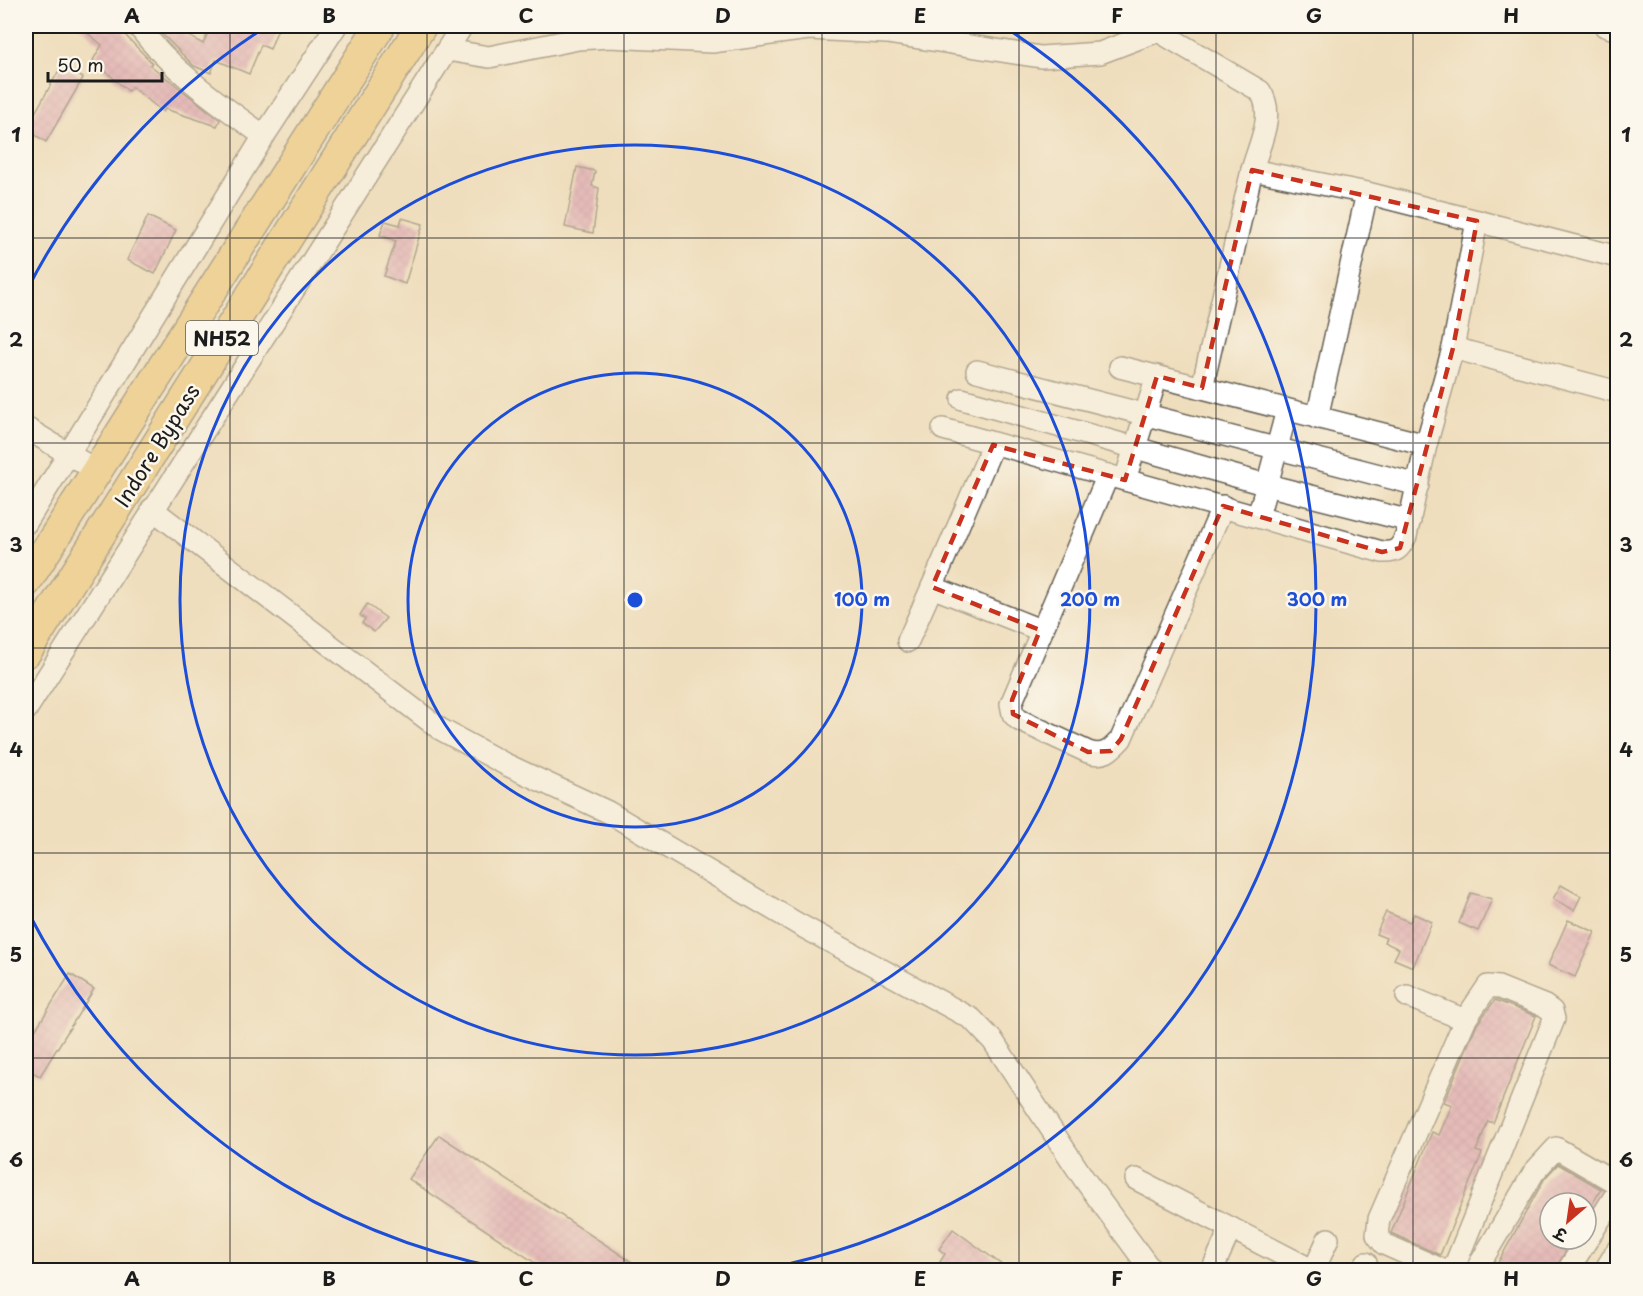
<svg xmlns="http://www.w3.org/2000/svg" width="1643" height="1296" font-family="'Playpen Sans','Playpen Sans Deva',sans-serif">
<style>
.building{fill:url(#building-cross-hatch)}
.lines{fill:none;stroke-linecap:round;stroke-linejoin:round}
.minor-casing{stroke:#666054;stroke-width:24}
.highway-casing{stroke:#666054;stroke-width:33}
.minor{stroke:#fff;stroke-width:21}
.highway{stroke:#efc469;stroke-width:30}
.marked{fill:none;stroke:#c8321e;stroke-width:4.5;stroke-dasharray:12 8;stroke-linejoin:round}
.grid{fill:none;stroke:#1c1c1c;stroke-width:1.5;stroke-opacity:0.55}
.ring{fill:none;stroke:#1d4ed8;stroke-width:3}
.labels{text-anchor:middle;dominant-baseline:central;stroke-width:5;stroke-linejoin:round;paint-order:stroke}
.shield{fill:#fbf7ec;stroke:#5f5e5a;stroke-width:1.5}
.shield-label{font-size:20px;font-weight:bold;fill:#1c1c1c}
.street-label{font-size:21px;fill:#1c1c1c;stroke:#fbf7ec}
.centre{fill:#1d4ed8;stroke:#fbf7ec;stroke-width:3}
.ring-label{font-size:18px;text-anchor:middle;font-weight:bold;fill:#1d4ed8;stroke:#fbf7ec;stroke-width:5;stroke-linejoin:round;paint-order:stroke}
.neatline{fill:none;stroke:#1c1c1c;stroke-width:2}
.grid-label{font-size:20px;text-anchor:middle;font-weight:bold;fill:#1c1c1c}
</style>
<defs>
<pattern id="building-cross-hatch" width="8" height="8" patternUnits="userSpaceOnUse" patternTransform="scale(1.5)"><rect width="8" height="8" fill="#da8fb4"/><path d="M0 0l8 8M0 8l8-8" fill="none" stroke="#b07492"/></pattern>
</defs>
<rect width="100%" height="100%" fill="#fbf7ec"/>
<filter id="ink" filterUnits="userSpaceOnUse"><feTurbulence type="fractalNoise" baseFrequency=".0167" numOctaves="2"/><feDisplacementMap in="SourceGraphic" scale="12" xChannelSelector="R" yChannelSelector="G"/><feConvolveMatrix kernelMatrix="1 2 1 2 8 2 1 2 1" color-interpolation-filters="sRGB"/></filter>
<filter id="wash" filterUnits="userSpaceOnUse"><feTurbulence type="fractalNoise" baseFrequency=".008" numOctaves="4" result="noise"/><feDisplacementMap in="SourceGraphic" scale="24" xChannelSelector="R" yChannelSelector="G"/><feGaussianBlur stdDeviation="1.35" result="paint"/><feColorMatrix in="noise" values="0 0 0 0 0 0 0 0 0 0 0 0 0 0 0 0 0 1.4 0 .05"/><feComposite in="paint" operator="in"/></filter>
<g filter="url(#wash)">
<rect width="100%" height="100%" fill="#efdebd"/>
<g id="blocks">
<g class="building">
<path d="M 79,26 L 121,26 L 127,37 L 152,63 L 150,65 L 220,120 L 217,126 L 165,109 L 163,112 L 132,87 L 128,91 L 93,60 L 102,45 Z"/>
<path d="M 154,26 L 183,26 L 180,31 L 203,44 L 211,26 L 279,26 L 270,49 L 261,45 L 249,74 L 216,60 L 211,73 L 194,66 Z"/>
<path d="M 62,65 L 83,78 L 46,142 L 26,129 Z"/>
<path d="M 577,167 L 595,171 L 592,186 L 599,188 L 593,233 L 565,227 Z"/>
<path d="M 148,216 L 176,230 L 155,274 L 127,260 Z"/>
<path d="M 402,218 L 423,224 L 405,284 L 384,276 L 396,241 L 380,235 L 385,221 L 400,225 Z"/>
<path d="M 367,604 L 386,618 L 374,632 L 362,623 L 365,619 L 360,615 Z"/>
<path d="M 1561,885 L 1581,896 L 1574,910 L 1553,899 Z"/>
<path d="M 1471,893 L 1492,899 L 1478,931 L 1459,923 Z"/>
<path d="M 1386,912 L 1410,922 L 1414,914 L 1432,922 L 1413,967 L 1394,959 L 1399,949 L 1384,942 L 1386,938 L 1376,934 Z"/>
<path d="M 1568,920 L 1595,932 L 1575,977 L 1548,965 Z"/>
<path d="M 70,974 L 94,989 L 40,1076 L 26,1069 L 26,1033 L 31,1037 Z"/>
<path d="M 1495,1000 L 1536,1016 L 1493,1123 L 1488,1121 L 1476,1151 L 1482,1153 L 1440,1255 L 1391,1233 L 1432,1132 L 1439,1135 L 1452,1105 L 1444,1102 L 1476,1026 Z"/>
<path d="M 439,1135 L 644,1270 L 546,1270 L 409,1179 Z"/>
<path d="M 1558,1164 L 1601,1189 L 1586,1215 L 1586,1203 L 1550,1203 L 1550,1239 L 1572,1239 L 1555,1270 L 1494,1270 L 1545,1178 Z"/>
<path d="M 953,1229 L 1009,1270 L 952,1270 L 940,1262 L 945,1254 L 939,1249 Z"/>
</g>
</g>
</g>
<g filter="url(#ink)">
<use href="#blocks" fill-opacity="0" stroke="#666054" stroke-width="1.5"/>
<g class="lines">
<defs>
<g id="minor">
<path d="M 138,26 C 172,71 218,103 264,136"/>
<path d="M 1605,26 L 1618,30"/>
<path d="M 1158,31 L 1260,91 C 1276,114 1259,144 1252,170"/>
<path d="M 447,50 L 489,57 L 578,39 L 609,37 L 712,42 L 809,29 L 887,33 L 1041,57 L 1100,53 L 1158,31 L 1160,26"/>
<path d="M 1367,193 L 1477,221"/>
<path d="M 1453,348 L 1477,221 L 1618,257"/>
<path d="M 1120,367 L 1426,445"/>
<path d="M 977,371 L 1418,485"/>
<path d="M 1202,388 L 1252,170 L 1367,193 L 1317,418"/>
<path d="M 962,399 L 1267,485 L 1287,410"/>
<path d="M 26,428 L 95,470"/>
<path d="M 943,429 L 1382,552 C 1396,553 1400,549 1406,536 L 1426,445 L 1453,348 L 1618,392"/>
<path d="M 993,445 L 932,587 L 1040,630"/>
<path d="M 1108,475 L 1011,704 L 1013,714 L 1019,720 L 1088,752 C 1104,757 1110,751 1121,739 L 1223,506"/>
<path d="M 1125,480 L 1157,376"/>
<path d="M 152,509 L 440,729 L 505,764 L 608,812 L 798,924 L 972,1019 L 993,1041 L 1084,1179 L 1151,1270"/>
<path d="M 1258,516 L 1267,485 L 1410,521"/>
<path d="M 26,523 L 264,136 L 336,26"/>
<path d="M 908,641 L 932,587"/>
<path d="M 26,710 L 462,26"/>
<path d="M 1407,996 L 1465,1020"/>
<path d="M 1136,1179 L 1312,1270"/>
<path d="M 1212,1270 L 1231,1228"/>
<path d="M 1314,1270 L 1328,1239"/>
<path d="M 1362,1270 L 1366,1263"/>
<path d="M 1443,1270 L 1384,1244 L 1377,1235 L 1379,1219 L 1465,1020 L 1488,986 L 1498,987 L 1545,1006 L 1552,1011 L 1554,1019 L 1453,1270"/>
<path d="M 1476,1270 L 1534,1172 L 1556,1148 L 1618,1184"/>
<path d="M 1568,1270 L 1618,1191"/>
<path d="M 1605,1270 L 1618,1249"/>
</g>
<g id="highway">
<path d="M 26,582 L 380,26"/>
<path d="M 26,652 L 421,26"/>
</g>
</defs>
<use href="#minor" class="minor-casing"/>
<use href="#highway" class="highway-casing"/>
<use href="#minor" class="minor"/>
<use href="#highway" class="highway"/>
</g>
</g>
<path d="M0 0H1643V1296H0ZM 1252,170 L 1477,221 L 1453,348 L 1400,548 L 1382,552 L 1223,506 L 1121,739 L 1111,751 L 1088,752 L 1013,714 L 1012,700 L 1040,630 L 932,587 L 993,445 L 1125,480 L 1157,376 L 1202,388 Z" fill="#efdebd" fill-opacity=".55" fill-rule="evenodd"/>
<path class="marked" d="M 1252,170 L 1477,221 L 1453,348 L 1400,548 L 1382,552 L 1223,506 L 1121,739 L 1111,751 L 1088,752 L 1013,714 L 1012,700 L 1040,630 L 932,587 L 993,445 L 1125,480 L 1157,376 L 1202,388 Z"/>
<path class="grid" d="M 230,26 L 230,1270M 427,26 L 427,1270M 624,26 L 624,1270M 822,26 L 822,1270M 1019,26 L 1019,1270M 1216,26 L 1216,1270M 1413,26 L 1413,1270M 26,238 L 1618,238M 26,443 L 1618,443M 26,648 L 1618,648M 26,853 L 1618,853M 26,1058 L 1618,1058"/>
<g class="ring">
<circle cx="635" cy="600" r="227"/>
<circle cx="635" cy="600" r="455"/>
<path d="M505 1269A682 682 0 0 1 27 910M27 290A682 682 0 0 1 264 28M1006 28A682 682 0 0 1 765 1269"/>
</g>
<g class="labels">
<rect class="shield" x="186" y="321" width="72" height="34" rx="4.5"/>
<g class="shield-label">
<text x="222" y="338">NH52</text>
</g>
<g class="street-label">
<text transform="translate(156 445) rotate(-58)">Indore Bypass</text>
</g>
</g>
<circle cx="635" cy="600" r="9" class="centre"/>
<g class="ring-label">
<text x="862" y="606">100 m</text>
<text x="1090" y="606">200 m</text>
<text x="1317" y="606">300 m</text>
</g>
<rect width="1643" height="1296" fill="none" stroke="#fbf7ec" stroke-width="66"/>
<g transform="translate(1568 1221) rotate(209)"><circle r="28" fill="#fbf7ec" stroke="#a29f99" stroke-width="1.5"/>
<path d="M0-4.5L10 22L0 15L-10 22Z" fill="#c8321e"/>
<text y="-9" font-size="16" font-weight="bold" text-anchor="middle" fill="#1c1c1c">उ</text>
</g>
<path d="M48 72v9h114v-9" fill="none" stroke="#1c1c1c" stroke-width="3"/>
<text x="57" y="72" font-size="18" fill="#1c1c1c" stroke="#fbf7ec" stroke-width="4.5" paint-order="stroke">50 m</text>
<rect x="33" y="33" width="1577" height="1230" class="neatline"/>
<g class="grid-label">
<text x="132" y="23">A</text>
<text x="329" y="23">B</text>
<text x="526" y="23">C</text>
<text x="723" y="23">D</text>
<text x="920" y="23">E</text>
<text x="1117" y="23">F</text>
<text x="1314" y="23">G</text>
<text x="1511" y="23">H</text>
<text x="16" y="142">1</text>
<text x="1626" y="142">1</text>
<text x="16" y="347">2</text>
<text x="1626" y="347">2</text>
<text x="16" y="552">3</text>
<text x="1626" y="552">3</text>
<text x="16" y="757">4</text>
<text x="1626" y="757">4</text>
<text x="16" y="962">5</text>
<text x="1626" y="962">5</text>
<text x="16" y="1167">6</text>
<text x="1626" y="1167">6</text>
<text x="132" y="1286">A</text>
<text x="329" y="1286">B</text>
<text x="526" y="1286">C</text>
<text x="723" y="1286">D</text>
<text x="920" y="1286">E</text>
<text x="1117" y="1286">F</text>
<text x="1314" y="1286">G</text>
<text x="1511" y="1286">H</text>
</g>
</svg>
